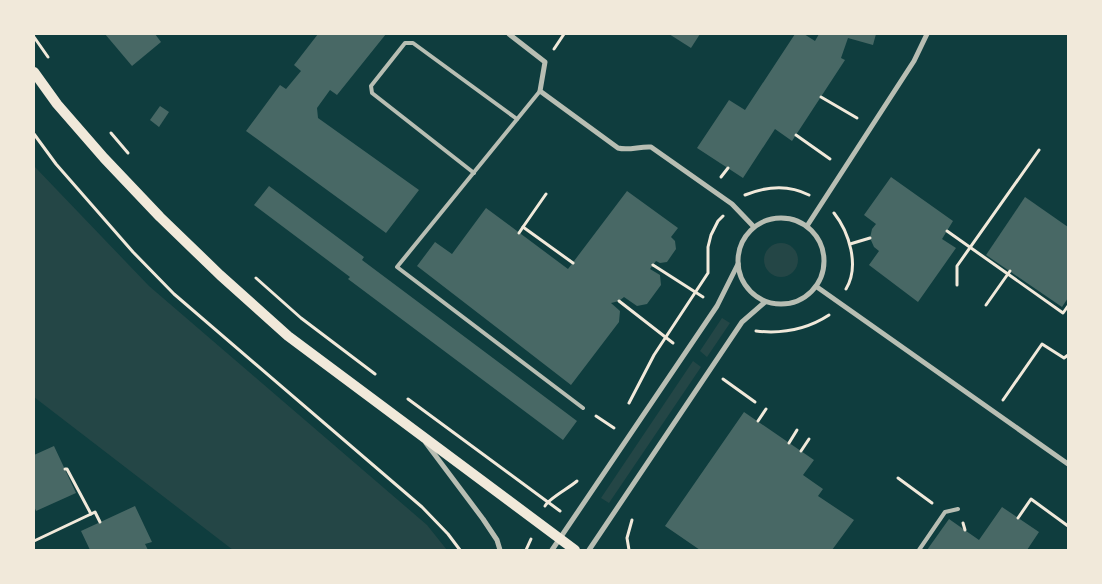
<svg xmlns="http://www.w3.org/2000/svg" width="1102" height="584" font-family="'Sofia Sans Condensed',sans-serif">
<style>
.green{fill:#244646}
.building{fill:#486865}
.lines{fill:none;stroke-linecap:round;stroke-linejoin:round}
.path{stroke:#f1e9da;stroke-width:3}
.service{stroke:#b8beb3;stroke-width:4}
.minor{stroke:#b8beb3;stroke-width:5}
.secondary{stroke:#f1e9da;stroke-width:10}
</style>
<rect width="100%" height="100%" fill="#0f3d3e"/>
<g class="green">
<path d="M 34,166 L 149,286 L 427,525 L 447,550 L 233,550 L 34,397 Z"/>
<circle cx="781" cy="260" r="17"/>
<path d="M 722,318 L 730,323 L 707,357 L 700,351 Z"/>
<path d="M 693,361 L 701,367 L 609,503 L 601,498 Z"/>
</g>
<g class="building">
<path d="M 105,34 L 155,34 L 161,42 L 132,66 Z"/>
<path d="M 318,34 L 386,34 L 337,95 L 330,90 L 317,108 L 318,118 L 419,190 L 386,233 L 246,131 L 280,85 L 286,89 L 301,71 L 294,65 Z"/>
<path d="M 669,34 L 700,34 L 691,48 Z"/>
<path d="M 795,34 L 804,34 L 815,41 L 819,34 L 876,34 L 873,45 L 848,38 L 841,58 L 845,60 L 792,141 L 775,129 L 743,178 L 697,148 L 729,100 L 745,110 Z"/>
<path d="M 160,106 L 169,112 L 159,127 L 150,120 Z"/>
<path d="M 891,177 L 953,221 L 942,239 L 956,248 L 918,302 L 869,265 L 879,251 L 874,247 L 870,238 L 872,229 L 876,224 L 864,215 Z"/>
<path d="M 269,186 L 364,257 L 362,260 L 577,421 L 563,440 L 348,279 L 350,277 L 254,205 Z"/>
<path d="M 627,191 L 678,228 L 671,237 L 675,241 L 676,249 L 667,262 L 660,263 L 656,261 L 650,269 L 660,275 L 661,285 L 647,304 L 637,306 L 624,297 L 619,301 L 611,303 L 620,311 L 619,322 L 571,385 L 417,266 L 435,242 L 452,254 L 486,208 L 568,269 Z"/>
<path d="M 1025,197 L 1068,227 L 1068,298 L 1062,307 L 986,255 Z"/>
<path d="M 744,412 L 814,460 L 803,475 L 823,489 L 818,496 L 854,520 L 832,550 L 700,550 L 665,526 Z"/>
<path d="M 54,446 L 76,493 L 36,511 L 34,506 L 34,455 Z"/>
<path d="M 135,506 L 152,542 L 145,544 L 148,550 L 90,550 L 81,531 Z"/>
<path d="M 1002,507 L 1039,532 L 1027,550 L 927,550 L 949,519 L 979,540 Z"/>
</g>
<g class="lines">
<g class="path">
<path d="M 34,37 L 48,57"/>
<path d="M 554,49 L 564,34"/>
<path d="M 821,97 L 857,118"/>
<path d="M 111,133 L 128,153"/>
<path d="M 34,134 L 56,164 L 133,252 L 174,294 L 422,507 L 448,534 L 460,550"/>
<path d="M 796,135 L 830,159"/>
<path d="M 721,177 L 728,168"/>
<path d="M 546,194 L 523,227 L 573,263"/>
<path d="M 745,195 C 767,186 788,184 809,195"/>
<path d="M 834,213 C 849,232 860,266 846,289"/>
<path d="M 947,231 L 1063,313 L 1068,306"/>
<path d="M 519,233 L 523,227"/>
<path d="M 850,244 L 870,238"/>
<path d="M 653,265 L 703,297"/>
<path d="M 256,278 L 301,318 L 375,374"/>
<path d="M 957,285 L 957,266 L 1039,150"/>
<path d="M 619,301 L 673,343"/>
<path d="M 986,305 L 1010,271"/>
<path d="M 756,331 C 782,334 806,330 829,315"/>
<path d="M 723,379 L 755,402"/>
<path d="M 408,399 L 560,511"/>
<path d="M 1003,400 L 1042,344 L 1064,358 L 1068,355"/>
<path d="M 629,403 L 654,355 L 708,273 L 708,247 L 711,235 L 718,221 L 723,216"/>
<path d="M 596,416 L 614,428"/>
<path d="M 758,421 L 766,409"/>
<path d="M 789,443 L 797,430"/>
<path d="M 801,451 L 809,439"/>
<path d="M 898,478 L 932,503"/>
<path d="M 545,506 C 548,499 569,488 577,481"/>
<path d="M 91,514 L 95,512 L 100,522"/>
<path d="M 1018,518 L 1031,499 L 1068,526"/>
<path d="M 963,523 L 965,530"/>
<path d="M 34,541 L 91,514 L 67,469 L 65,469"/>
<path d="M 526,550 L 531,539"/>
<path d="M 629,550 L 627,538 L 632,520"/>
</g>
<g class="service">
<path d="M 540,91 L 397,267 L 583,408"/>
<path d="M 474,173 L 372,93 L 371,86 L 405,43 L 413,43 L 517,119"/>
<path d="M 919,550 L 945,512 L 958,509"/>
</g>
<g class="minor">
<path d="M 509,34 L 545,62 L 540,91 L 618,148 C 629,151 640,146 651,147 L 732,204 L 754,227"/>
<circle cx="781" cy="261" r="43"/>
<path d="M 807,226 L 914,61 L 927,34"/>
<path d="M 817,287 L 1068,464"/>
<path d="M 426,443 L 483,519 L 497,540 L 500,550"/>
<path d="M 552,550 L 717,306 L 738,264"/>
<path d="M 589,550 L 742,322 L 765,302"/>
</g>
<path class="secondary" d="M 34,72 L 57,104 L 104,158 L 160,217 L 220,275 L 288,336 L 575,550"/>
</g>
<rect width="1102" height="584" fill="none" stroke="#f1e9da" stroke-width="70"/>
</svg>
